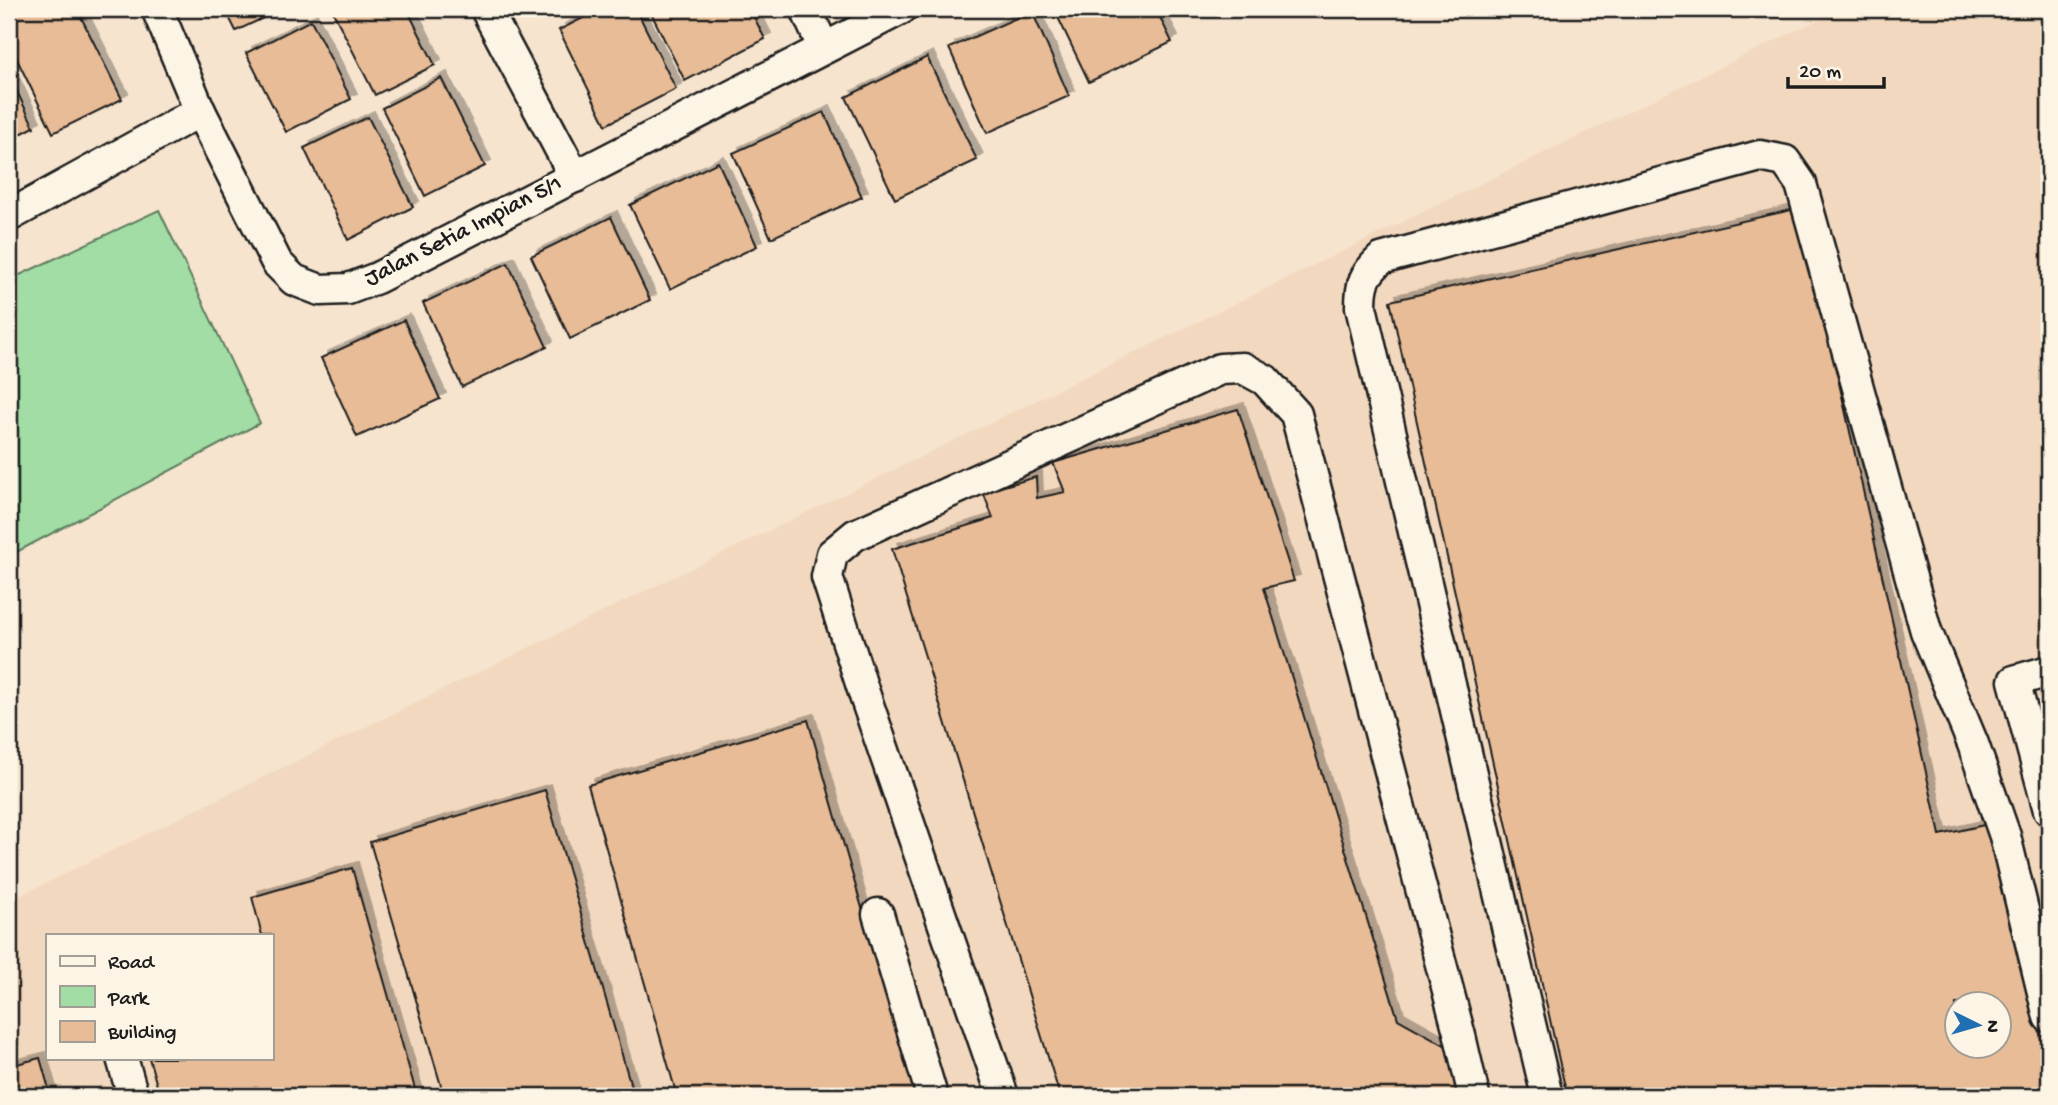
<svg xmlns="http://www.w3.org/2000/svg" width="2058" height="1105" font-family="'Gochi Hand',sans-serif">
<style>
.built{fill:#f2d8be;fill-rule:evenodd}
.green{fill:#a1dda4;stroke:#5e7c60;stroke-width:2}
.building{fill:#e7bc97;stroke:#1c1c1c;stroke-width:2;fill-rule:evenodd;filter:url(#shadow)}
.lines{fill:none;stroke-linecap:round;stroke-linejoin:round}
.minor-casing{stroke:#1c1c1c;stroke-width:35}
.minor{stroke:#fcf5e5;stroke-width:30}
.labels{text-anchor:middle;dominant-baseline:central;stroke-width:7;stroke-linejoin:round;paint-order:stroke}
.street-label{font-size:24px;fill:#1c1c1c;stroke:#fcf5e5}
</style>
<defs>
<filter id="shadow"><feDropShadow dx="6" dy="-6" stdDeviation="0" flood-color="#0004"/></filter>
</defs>
<rect width="100%" height="100%" fill="#f6e4ce"/>
<filter id="ink" filterUnits="userSpaceOnUse"><feTurbulence type="fractalNoise" baseFrequency=".0143" numOctaves="2"/><feDisplacementMap in="SourceGraphic" scale="14" xChannelSelector="R" yChannelSelector="G"/><feConvolveMatrix kernelMatrix="1 2 1 2 8 2 1 2 1" color-interpolation-filters="sRGB"/></filter>
<g filter="url(#ink)">
<path class="built" d="M 1840,9 L 2049,9 L 2049,1096 L 9,1096 L 9,901 ZM 47,935 L 271,935 L 271,1058 L 47,1058 ZM 1956,1004 L 1998,1004 L 1998,1046 L 1956,1046 Z"/>
<path class="green" d="M 159,210 L 260,423 L 9,556 L 9,280 Z"/>
<g class="building">
<path d="M 22,9 L 77,9 L 122,99 L 53,133 L 9,43 L 9,16 Z"/>
<path d="M 225,9 L 282,9 L 236,31 Z"/>
<path d="M 339,9 L 407,9 L 435,65 L 375,95 L 333,12 Z"/>
<path d="M 601,9 L 636,9 L 676,89 L 606,125 L 559,30 Z"/>
<path d="M 649,9 L 750,9 L 765,39 L 685,81 Z"/>
<path d="M 1054,9 L 1156,9 L 1172,42 L 1089,82 Z"/>
<path d="M 1032,11 L 1069,96 L 987,133 L 949,48 Z"/>
<path d="M 311,20 L 351,99 L 286,132 L 246,53 Z"/>
<path d="M 927,57 L 977,160 L 895,199 L 846,97 Z"/>
<path d="M 9,75 L 34,127 L 9,140 Z"/>
<path d="M 441,78 L 485,166 L 425,196 L 382,108 Z"/>
<path d="M 824,112 L 862,197 L 771,238 L 733,153 Z"/>
<path d="M 368,117 L 413,207 L 348,240 L 304,148 Z"/>
<path d="M 718,162 L 757,246 L 670,289 L 630,205 Z"/>
<path d="M 1800,208 L 1940,835 L 1993,823 L 2049,1074 L 2049,1096 L 1567,1096 L 1390,301 ZM 1956,1004 L 1998,1004 L 1998,1046 L 1956,1046 Z"/>
<path d="M 611,217 L 650,300 L 570,339 L 531,256 Z"/>
<path d="M 508,263 L 547,347 L 462,387 L 423,303 Z"/>
<path d="M 404,320 L 440,399 L 357,437 L 321,358 Z"/>
<path d="M 1238,409 L 1294,581 L 1264,588 L 1398,1019 L 1448,1047 L 1461,1096 L 1060,1096 L 892,549 L 993,518 L 983,492 L 1036,477 L 1037,498 L 1065,492 L 1053,463 Z"/>
<path d="M 808,720 L 916,1096 L 677,1096 L 588,785 Z"/>
<path d="M 545,790 L 634,1096 L 444,1096 L 370,842 Z"/>
<path d="M 352,868 L 417,1096 L 160,1096 L 149,1058 L 271,1058 L 271,935 L 262,935 L 252,897 Z"/>
<path d="M 40,1058 L 51,1096 L 9,1096 L 9,1066 Z"/>
</g>
<g class="lines">
<defs>
<g id="minor">
<path d="M 157,9 L 200,111 L 277,263 L 294,280 L 320,290 L 348,289 L 377,278 L 901,9"/>
<path d="M 486,9 L 575,177"/>
<path d="M 806,9 L 823,47"/>
<path d="M 9,216 L 200,111"/>
<path d="M 2049,671 L 2014,681 L 2049,810"/>
<path d="M 878,914 L 932,1096"/>
<path d="M 122,1058 L 133,1096"/>
<path d="M 1003,1096 L 865,696 L 827,577 L 832,554 L 855,535 L 1220,369 L 1243,368 L 1265,380 L 1296,414 L 1460,1036 L 1474,1096"/>
<path d="M 1547,1096 L 1361,307 C 1361,283 1364,275 1381,259 L 1760,156 L 1785,161 L 1801,184 L 1926,631 L 1973,744 L 2005,836 L 2049,1017"/>
</g>
</defs>
<use href="#minor" class="minor-casing"/>
<use href="#minor" class="minor"/>
</g>
</g>
<g class="labels">
<g class="street-label">
<text transform="translate(464 232) rotate(-27)">Jalan Setia Impian 5/1</text>
</g>
</g>
<rect width="2058" height="1105" fill="none" stroke="#fcf5e5" stroke-width="35"/>
<rect x="18" y="18" width="2023" height="1070" fill="none" stroke="#1c1c1c" stroke-width="2.5" filter="url(#ink)"/>
<rect x="46" y="934" width="228" height="126" fill="#fcf5e5" stroke="#a29e95" stroke-width="2"/>
<rect x="60" y="956" width="35" height="10" fill="#fcf5e5" stroke="#a29e95" stroke-width="2"/>
<text x="108" y="968" font-size="21" fill="#1c1c1c">Road</text>
<rect x="60" y="986" width="35" height="21" fill="#a1dda4" stroke="#a29e95" stroke-width="2"/>
<text x="108" y="1004" font-size="21" fill="#1c1c1c">Park</text>
<rect x="60" y="1021" width="35" height="21" fill="#e7bc97" stroke="#a29e95" stroke-width="2"/>
<text x="108" y="1038" font-size="21" fill="#1c1c1c">Building</text>
<g transform="translate(1978 1025) rotate(95)"><circle r="33" fill="#fcf5e5" stroke="#a29e95" stroke-width="2"/>
<path d="M0-5L12 26L0 18L-12 26Z" fill="#1f6fb2"/>
<text y="-10" font-size="19" font-weight="bold" text-anchor="middle" fill="#1c1c1c">N</text>
</g>
<path d="M1788 77v10h96v-10" fill="none" stroke="#1c1c1c" stroke-width="3.5"/>
<text x="1799" y="77" font-size="21" fill="#1c1c1c" stroke="#fcf5e5" stroke-width="5" paint-order="stroke">20 m</text>
</svg>
